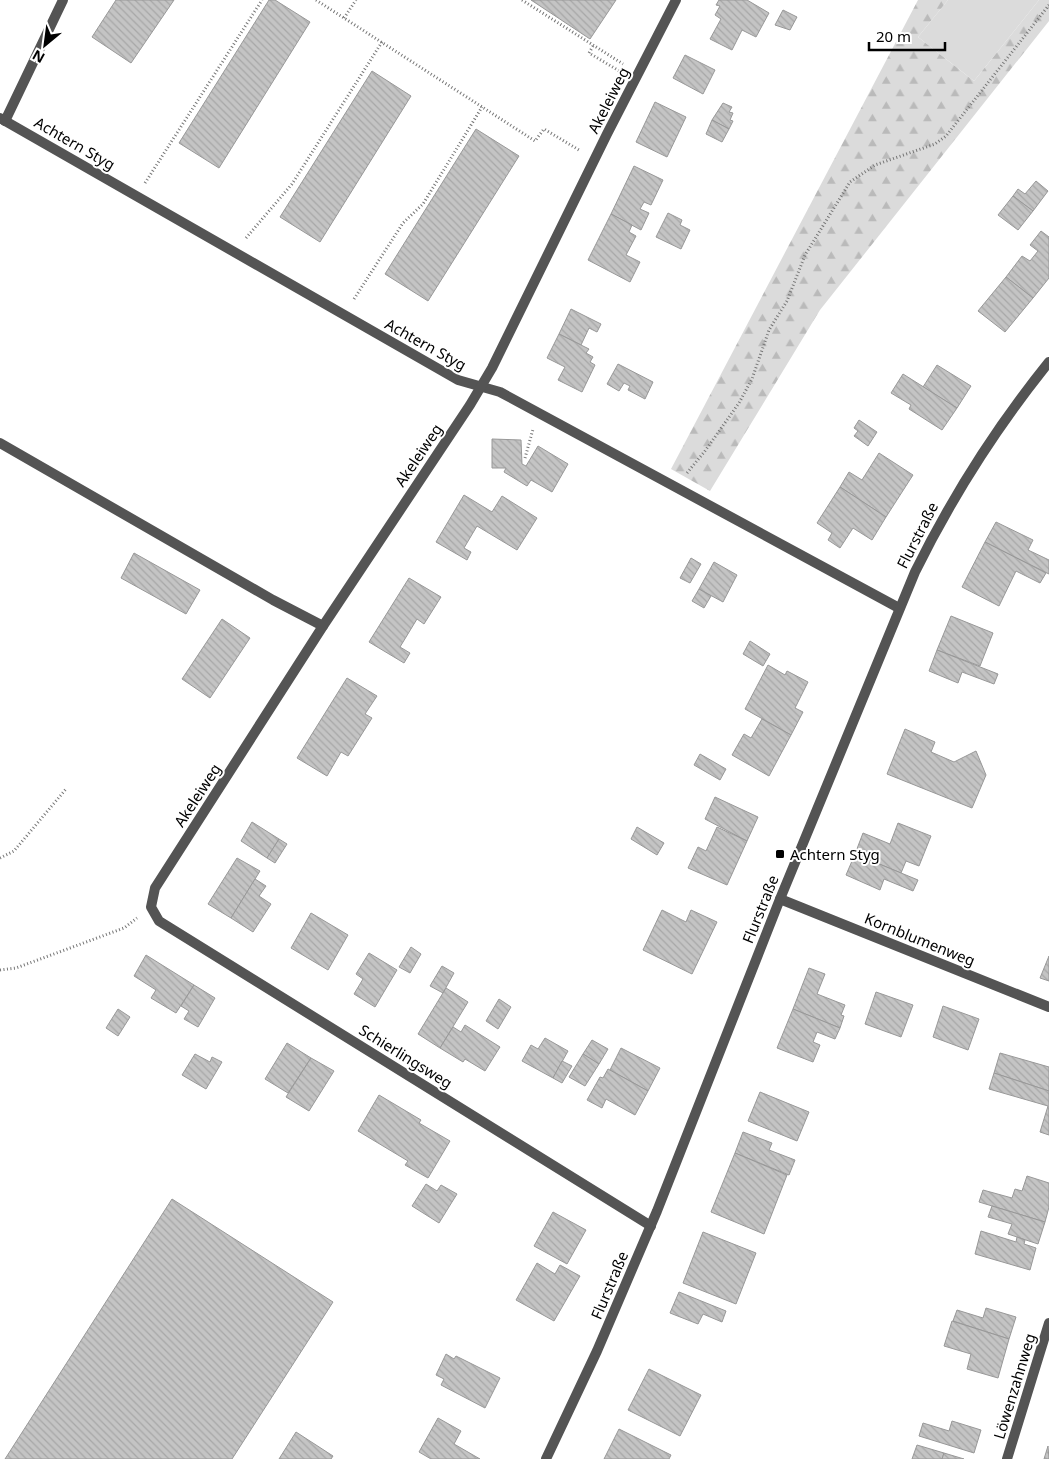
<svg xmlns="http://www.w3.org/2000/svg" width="1049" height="1459" font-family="'Noto Sans',sans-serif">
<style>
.green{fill:#dbdbdb}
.forest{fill:url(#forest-firs)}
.building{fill:url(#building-back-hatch);stroke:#989898}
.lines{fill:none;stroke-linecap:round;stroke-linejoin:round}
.path{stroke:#767676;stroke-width:3;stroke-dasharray:1 2.5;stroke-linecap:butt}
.service{stroke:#545454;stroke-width:10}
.minor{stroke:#545454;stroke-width:10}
.tertiary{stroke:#545454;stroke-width:10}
.poi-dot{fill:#000;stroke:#fff;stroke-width:2}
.labels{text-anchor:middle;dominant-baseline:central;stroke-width:4;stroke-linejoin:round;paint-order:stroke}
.street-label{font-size:15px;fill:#000;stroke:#fff}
.poi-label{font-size:15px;fill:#000;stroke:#fff;text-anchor:start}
</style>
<defs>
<pattern id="forest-firs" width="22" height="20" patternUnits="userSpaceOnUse" patternTransform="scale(1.25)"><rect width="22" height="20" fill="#dbdbdb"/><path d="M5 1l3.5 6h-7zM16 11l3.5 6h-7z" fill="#bababa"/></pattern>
<pattern id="building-back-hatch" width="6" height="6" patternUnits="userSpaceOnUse" patternTransform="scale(1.25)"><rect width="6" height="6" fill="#c4c4c4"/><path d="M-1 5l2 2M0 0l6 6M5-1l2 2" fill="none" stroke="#a7a7a7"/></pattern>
</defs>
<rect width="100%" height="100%" fill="#fff"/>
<path class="green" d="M 948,0 L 1039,0 L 974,81 L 918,37 Z"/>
<path class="forest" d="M 918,0 L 948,0 L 918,37 L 974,81 L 1039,0 L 1049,0 L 1049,21 L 820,310 L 710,491 L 671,469 Z"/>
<g class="building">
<path d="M 116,0 L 174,0 L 131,63 L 92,37 Z"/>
<path d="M 269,0 L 275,0 L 310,22 L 219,168 L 179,143 Z"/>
<path d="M 531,0 L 616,0 L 590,39 Z"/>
<path d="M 719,0 L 747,0 L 769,13 L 756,37 L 742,30 L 732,50 L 710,39 L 721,19 L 715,15 L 720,6 L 716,5 Z"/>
<path d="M 783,10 L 797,17 L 790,30 L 775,25 Z"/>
<path d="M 685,55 L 715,70 L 703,94 L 673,78 Z"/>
<path d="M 372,71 L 411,96 L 320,242 L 280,217 Z"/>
<path d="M 655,102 L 686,117 L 667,157 L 636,142 Z"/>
<path d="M 723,103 L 732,107 L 729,112 L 733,113 L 730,120 L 733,121 L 729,129 L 712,120 Z"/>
<path d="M 712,120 L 729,129 L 722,142 L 706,134 Z"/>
<path d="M 476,129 L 519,156 L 428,301 L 385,274 Z"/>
<path d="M 634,166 L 663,180 L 651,205 L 644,202 L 640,209 L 649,213 L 641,230 L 611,214 Z"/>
<path d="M 1036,181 L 1048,191 L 1033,211 L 1013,196 L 1018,189 L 1025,194 Z"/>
<path d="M 1013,196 L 1033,211 L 1018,230 L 998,215 Z"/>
<path d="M 668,213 L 682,220 L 680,225 L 690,230 L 681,249 L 656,237 Z"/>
<path d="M 611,214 L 632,225 L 629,232 L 636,236 L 626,255 L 640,262 L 630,282 L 588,260 Z"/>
<path d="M 1041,231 L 1049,237 L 1049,278 L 1033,298 L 1006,277 L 1022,256 L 1030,261 L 1038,251 L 1030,245 Z"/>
<path d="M 1006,277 L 1033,298 L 1005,332 L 978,311 Z"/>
<path d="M 571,309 L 601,324 L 597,332 L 589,328 L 581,345 L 559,334 Z"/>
<path d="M 559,334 L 589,349 L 586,353 L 593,357 L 590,362 L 595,365 L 582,392 L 558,380 L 565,367 L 547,358 Z"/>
<path d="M 618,364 L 653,382 L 645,399 L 628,390 L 630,386 L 624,383 L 619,391 L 607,384 Z"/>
<path d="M 937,365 L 971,386 L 957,408 L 923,387 Z"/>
<path d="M 903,374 L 957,408 L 942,430 L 909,409 L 911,405 L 891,393 Z"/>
<path d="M 859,420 L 877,432 L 868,446 L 854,436 L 858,431 L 854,428 Z"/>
<path d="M 492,439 L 521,440 L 522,464 L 526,466 L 538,446 L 568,464 L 552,492 L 531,480 L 527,486 L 504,472 L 506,468 L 492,468 Z"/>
<path d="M 879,453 L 913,475 L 886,517 L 840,487 L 849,472 L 862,480 Z"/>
<path d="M 840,487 L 886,517 L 872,540 L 853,528 L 840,548 L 828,540 L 832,533 L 817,523 Z"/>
<path d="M 464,495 L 492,512 L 502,496 L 537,518 L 517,550 L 477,526 L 464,548 L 471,552 L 467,560 L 436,542 Z"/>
<path d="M 996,522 L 1033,540 L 1028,550 L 1049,560 L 1049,574 L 985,542 Z"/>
<path d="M 985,542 L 1046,573 L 1040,583 L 1016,571 L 999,606 L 962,587 Z"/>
<path d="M 134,553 L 200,590 L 186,614 L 121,578 Z"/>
<path d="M 691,558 L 701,564 L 690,583 L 680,578 Z"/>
<path d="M 714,562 L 737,575 L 723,602 L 699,589 Z"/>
<path d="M 409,578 L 441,597 L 424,624 L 417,619 L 400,647 L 410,653 L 404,663 L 369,642 Z"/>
<path d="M 699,589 L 711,596 L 704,608 L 692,601 Z"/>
<path d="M 951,616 L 993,633 L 980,666 L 937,650 Z"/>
<path d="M 222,619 L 250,638 L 210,698 L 182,679 Z"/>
<path d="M 750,641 L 770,654 L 763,666 L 743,654 Z"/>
<path d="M 937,650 L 998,674 L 994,684 L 962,672 L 958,683 L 929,671 Z"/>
<path d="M 768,665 L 785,675 L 787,671 L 808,682 L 795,708 L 803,712 L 791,735 L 745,709 Z"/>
<path d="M 347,678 L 377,696 L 365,714 L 372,718 L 348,756 L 341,752 L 327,776 L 297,758 Z"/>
<path d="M 762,719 L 791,735 L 769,776 L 732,755 L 744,734 L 751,738 Z"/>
<path d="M 905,729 L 935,742 L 931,752 L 954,762 L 976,751 L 986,775 L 972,808 L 887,774 Z"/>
<path d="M 700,754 L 726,769 L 720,780 L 694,765 Z"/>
<path d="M 715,797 L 758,817 L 747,841 L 705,819 Z"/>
<path d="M 252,822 L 279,839 L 267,858 L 241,841 Z"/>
<path d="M 898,823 L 931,836 L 919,866 L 906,861 L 901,873 L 855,854 L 863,833 L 890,844 Z"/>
<path d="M 637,827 L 664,843 L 657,855 L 631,839 Z"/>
<path d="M 717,827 L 747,841 L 727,885 L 688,868 L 698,847 L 706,851 Z"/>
<path d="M 279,839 L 287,844 L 275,863 L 267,858 Z"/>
<path d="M 855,854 L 918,880 L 913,891 L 884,879 L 880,890 L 846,875 Z"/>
<path d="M 237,858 L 260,871 L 231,918 L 208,904 Z"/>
<path d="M 255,879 L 266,886 L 259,896 L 271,904 L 253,932 L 231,918 Z"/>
<path d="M 662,910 L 686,922 L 691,910 L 717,922 L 692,974 L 643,950 Z"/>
<path d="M 311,913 L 348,935 L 328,970 L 291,948 Z"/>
<path d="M 411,947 L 421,954 L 410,973 L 399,967 Z"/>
<path d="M 369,953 L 397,970 L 375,1007 L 354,994 L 363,979 L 356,974 Z"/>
<path d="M 146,955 L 194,985 L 176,1013 L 151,998 L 156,990 L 134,976 Z"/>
<path d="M 1049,956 L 1049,981 L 1040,978 Z"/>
<path d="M 442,966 L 454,973 L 443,993 L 430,986 Z"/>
<path d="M 809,968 L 825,974 L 817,994 L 845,1005 L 841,1015 L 844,1016 L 840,1028 L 793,1009 Z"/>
<path d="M 194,985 L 215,998 L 198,1027 L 184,1019 L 189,1011 L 181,1006 Z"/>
<path d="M 446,988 L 468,1002 L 440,1048 L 418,1034 Z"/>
<path d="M 876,992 L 913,1005 L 901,1037 L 865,1024 Z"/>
<path d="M 499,999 L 511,1007 L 498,1029 L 486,1021 Z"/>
<path d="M 943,1006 L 979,1019 L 968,1050 L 933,1037 Z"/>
<path d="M 118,1009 L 130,1017 L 118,1036 L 106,1028 Z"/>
<path d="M 793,1009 L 840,1028 L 835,1039 L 817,1032 L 813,1042 L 820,1045 L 813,1062 L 777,1048 Z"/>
<path d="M 465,1025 L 500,1047 L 485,1071 L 465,1059 L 463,1062 L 440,1048 L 453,1027 L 461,1032 Z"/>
<path d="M 545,1038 L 568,1051 L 553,1078 L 522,1061 L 531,1045 L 538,1049 Z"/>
<path d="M 592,1040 L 608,1049 L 599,1064 L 583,1054 Z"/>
<path d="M 287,1043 L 311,1058 L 288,1093 L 265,1079 Z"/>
<path d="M 621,1048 L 660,1068 L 648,1091 L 610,1070 Z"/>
<path d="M 1000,1053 L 1049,1067 L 1049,1091 L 994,1073 Z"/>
<path d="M 195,1054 L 210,1062 L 212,1057 L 222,1062 L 206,1089 L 182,1075 Z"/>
<path d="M 583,1054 L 599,1064 L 585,1086 L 569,1077 Z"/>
<path d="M 311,1058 L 334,1071 L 309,1111 L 286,1097 Z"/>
<path d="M 562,1061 L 572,1066 L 562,1083 L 553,1078 Z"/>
<path d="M 608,1069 L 648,1091 L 635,1115 L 606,1099 L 602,1108 L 587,1100 L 600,1077 L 603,1078 Z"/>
<path d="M 994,1073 L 1049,1091 L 1049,1135 L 1040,1132 L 1048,1106 L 989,1089 Z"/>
<path d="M 760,1092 L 809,1112 L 797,1141 L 748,1121 Z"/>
<path d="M 379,1095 L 421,1120 L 419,1123 L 450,1141 L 428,1178 L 405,1165 L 408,1161 L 358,1131 Z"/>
<path d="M 743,1132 L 772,1143 L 769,1150 L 795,1160 L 789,1175 L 735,1153 Z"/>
<path d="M 735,1153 L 787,1175 L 764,1234 L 711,1212 Z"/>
<path d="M 1027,1176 L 1049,1183 L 1049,1207 L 1045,1222 L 979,1202 L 983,1190 L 1012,1198 L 1015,1189 L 1022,1191 Z"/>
<path d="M 426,1184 L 437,1191 L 441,1185 L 457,1194 L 439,1223 L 412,1206 Z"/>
<path d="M 172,1199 L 333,1302 L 232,1459 L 5,1459 Z"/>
<path d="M 992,1206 L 1045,1222 L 1038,1244 L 1008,1234 L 1012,1224 L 988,1217 Z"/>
<path d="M 553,1212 L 586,1230 L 567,1264 L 534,1246 Z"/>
<path d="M 981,1231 L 1016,1242 L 1017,1237 L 1025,1240 L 1024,1244 L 1036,1248 L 1030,1270 L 975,1254 Z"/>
<path d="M 703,1232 L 756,1253 L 736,1304 L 683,1283 Z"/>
<path d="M 537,1263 L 555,1274 L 560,1265 L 580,1276 L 554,1321 L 516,1300 Z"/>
<path d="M 679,1292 L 726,1311 L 722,1322 L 703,1314 L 698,1324 L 670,1313 Z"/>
<path d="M 986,1308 L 1016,1317 L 1009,1339 L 953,1321 L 957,1310 L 983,1318 Z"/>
<path d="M 952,1321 L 1009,1339 L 998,1378 L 967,1369 L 971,1354 L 944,1346 Z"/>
<path d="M 446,1354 L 454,1359 L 456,1356 L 500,1378 L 485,1408 L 441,1385 L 444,1379 L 436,1375 Z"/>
<path d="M 649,1369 L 701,1395 L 680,1436 L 628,1410 Z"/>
<path d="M 438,1418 L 461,1431 L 454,1444 L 480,1459 L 431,1459 L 419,1452 Z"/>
<path d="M 952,1421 L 981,1430 L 974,1453 L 919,1436 L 923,1423 L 949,1431 Z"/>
<path d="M 619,1429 L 671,1455 L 669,1459 L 604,1459 Z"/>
<path d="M 296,1432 L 333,1456 L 331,1459 L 279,1459 Z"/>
<path d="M 917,1445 L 944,1453 L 942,1459 L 912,1459 Z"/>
<path d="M 1048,1446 L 1049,1459 L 1044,1459 Z"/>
<path d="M 944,1453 L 964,1459 L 942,1459 Z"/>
</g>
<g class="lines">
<g class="path">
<path d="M 316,0 L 535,141 L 544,129 L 579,150"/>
<path d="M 522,0 L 623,64"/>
<path d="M 344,18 L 356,0"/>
<path d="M 593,46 L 589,53 L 621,72"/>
<path d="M 145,183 L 262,0"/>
<path d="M 246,238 L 292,184 L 382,42"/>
<path d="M 354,299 L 403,223 L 423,204 L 482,107"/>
<path d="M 525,458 L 533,429"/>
<path d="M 687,473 L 705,451 L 739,403 L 752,379 L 769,330 L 787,301 L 805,255 L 850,182 L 875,165 L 935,144 L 946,136 L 1049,5"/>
<path d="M 0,858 L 14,851 L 66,789"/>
<path d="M 0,970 L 16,968 L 124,928 L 137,918"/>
</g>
<path class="service" d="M 0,443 L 273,600 L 323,626"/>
<g class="minor">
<path d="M 0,118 L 458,380 L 500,392 L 899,608"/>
<path d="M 5,121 L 63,0"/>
<path d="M 780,899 L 1049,1007"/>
<path d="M 651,1226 L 159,921 L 151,907 L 155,888 L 323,626 L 470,405 L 492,368 L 607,134 L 676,0"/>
<path d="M 1007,1459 L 1049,1323"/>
</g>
<path class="tertiary" d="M 546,1459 L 597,1351 L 657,1211 L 780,899 L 915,572 C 953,495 995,429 1049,362"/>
</g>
<rect class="poi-dot" x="775" y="849" width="10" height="10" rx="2.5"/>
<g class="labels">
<g class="street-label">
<text transform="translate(608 100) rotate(-63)">Akeleiweg</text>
<text transform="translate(75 143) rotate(30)">Achtern Styg</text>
<text transform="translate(426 344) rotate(29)">Achtern Styg</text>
<text transform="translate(418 455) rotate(-56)">Akeleiweg</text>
<text transform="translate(917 535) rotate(-63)">Flurstraße</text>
<text transform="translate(197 795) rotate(-57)">Akeleiweg</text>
<text transform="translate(760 909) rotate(-68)">Flurstraße</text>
<text transform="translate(920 939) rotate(22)">Kornblumenweg</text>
<text transform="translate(406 1056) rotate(32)">Schierlingsweg</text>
<text transform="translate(609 1285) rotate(-67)">Flurstraße</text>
<text transform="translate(1014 1386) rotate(-73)">Löwenzahnweg</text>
</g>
<g class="poi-label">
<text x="790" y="854">Achtern Styg</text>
</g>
</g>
<g transform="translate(45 45) rotate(209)" stroke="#ffffff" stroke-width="4" paint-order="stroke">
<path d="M0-4L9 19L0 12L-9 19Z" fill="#000000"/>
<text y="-8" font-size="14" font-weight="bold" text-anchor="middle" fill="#000000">N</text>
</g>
<path d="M869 42v8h76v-8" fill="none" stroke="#000000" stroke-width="2.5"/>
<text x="876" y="42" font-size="15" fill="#000000" stroke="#ffffff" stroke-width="4" paint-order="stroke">20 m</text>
</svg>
